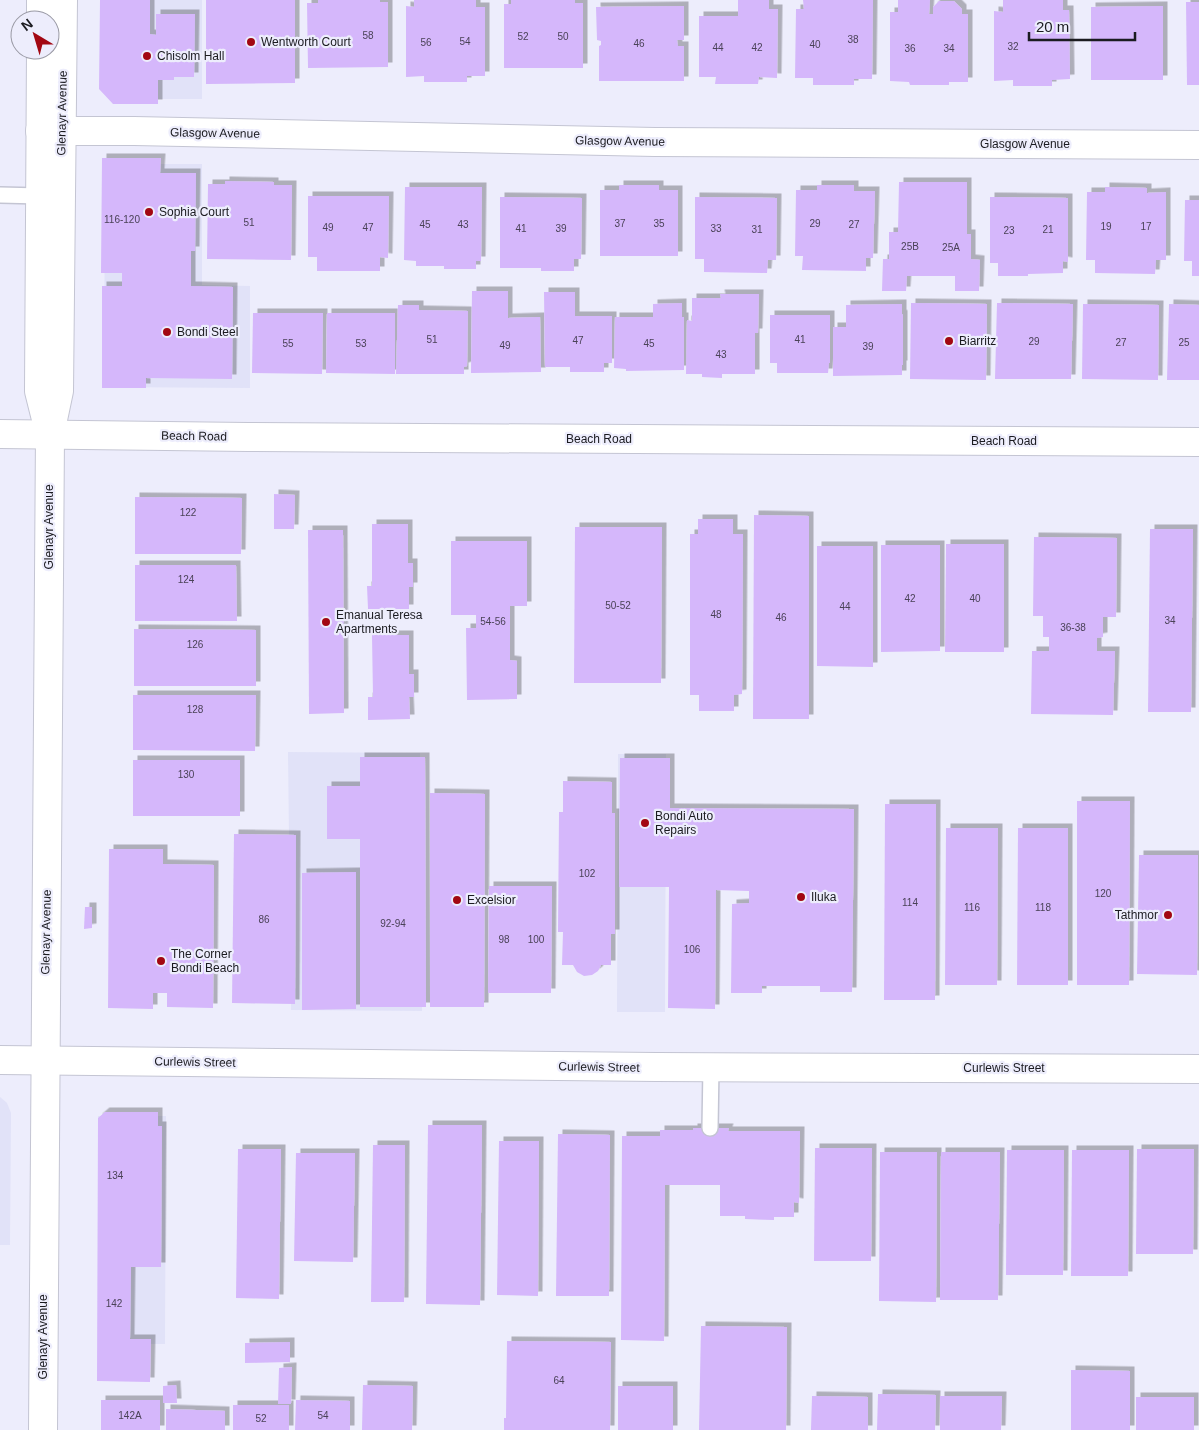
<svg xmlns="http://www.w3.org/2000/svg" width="1199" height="1430" font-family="Helvetica,sans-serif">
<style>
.built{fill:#e1e2f8}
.building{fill:#d5b7fb;filter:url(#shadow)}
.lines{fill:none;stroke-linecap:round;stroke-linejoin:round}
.lane-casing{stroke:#c4c5d3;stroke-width:18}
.street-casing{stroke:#c4c5d3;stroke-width:30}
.secondary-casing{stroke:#c4c5d3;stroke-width:30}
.lane{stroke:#fff;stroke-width:15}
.street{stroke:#fff;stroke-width:28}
.secondary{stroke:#fff;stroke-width:28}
.poi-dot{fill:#a20712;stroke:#ededfc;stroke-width:2}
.labels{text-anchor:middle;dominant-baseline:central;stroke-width:4.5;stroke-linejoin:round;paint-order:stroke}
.number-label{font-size:10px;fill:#4a4257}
.poi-label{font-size:12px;fill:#1b1b20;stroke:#ededfc;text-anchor:start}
.street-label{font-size:12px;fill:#1b1b20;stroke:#ededfc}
</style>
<defs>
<filter id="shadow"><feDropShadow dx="4.5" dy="-4.5" stdDeviation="0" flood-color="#0004"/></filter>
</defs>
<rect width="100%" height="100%" fill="#ededfc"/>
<g class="built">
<path d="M 106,0 L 202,0 L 202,99 L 116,99 Z"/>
<path d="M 114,164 L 202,164 L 202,285 L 250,286 L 250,388 L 104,387 L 105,173 Z"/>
<path d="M 288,752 L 420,753 L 422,1011 L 291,1010 Z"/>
<path d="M 618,754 L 666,754 L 665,1012 L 617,1012 Z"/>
<path d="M 0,1097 L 7,1103 L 11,1113 L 10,1245 L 0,1245 Z"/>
<path d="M 98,1116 L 166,1116 L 165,1344 L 99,1344 Z"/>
</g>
<g class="building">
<path d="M 100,0 L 150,0 L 150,34 L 156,35 L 156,14 L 195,14 L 194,77 L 174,77 L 174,80 L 158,80 L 158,104 L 113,104 L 99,89 Z"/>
<path d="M 206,0 L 295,0 L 295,83 L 206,84 Z"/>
<path d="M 318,0 L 380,0 L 380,2 L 388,2 L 388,67 L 308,68 L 307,3 L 318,3 Z"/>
<path d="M 414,0 L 476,0 L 476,7 L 485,7 L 485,76 L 467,76 L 467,82 L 424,82 L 424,76 L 406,77 L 406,6 L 414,7 Z"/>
<path d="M 511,0 L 575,0 L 575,3 L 583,3 L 583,68 L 504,68 L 504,4 L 511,4 Z"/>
<path d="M 738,0 L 769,0 L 769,9 L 778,9 L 777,78 L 759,77 L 758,84 L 715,84 L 716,77 L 699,77 L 699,16 L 738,16 Z"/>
<path d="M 803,0 L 873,0 L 872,79 L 854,79 L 854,85 L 813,85 L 813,78 L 795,78 L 796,9 L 804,9 Z"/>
<path d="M 898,0 L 930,0 L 929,14 L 933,14 L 933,7 L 939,1 L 954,1 L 962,9 L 962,14 L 968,14 L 968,82 L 949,82 L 949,85 L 910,85 L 909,82 L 890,81 L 890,12 L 898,12 Z"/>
<path d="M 1003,0 L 1063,0 L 1063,10 L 1069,10 L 1070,79 L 1052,80 L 1052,86 L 1013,86 L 1013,80 L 994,81 L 994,11 L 1003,12 Z"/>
<path d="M 1186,2 L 1199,2 L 1199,85 L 1187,85 Z"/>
<path d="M 684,6 L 684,40 L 677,40 L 678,46 L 684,46 L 684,81 L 599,81 L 599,46 L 601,45 L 601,41 L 597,40 L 596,7 Z"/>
<path d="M 1163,6 L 1163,80 L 1091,80 L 1091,7 Z"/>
<path d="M 102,158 L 161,158 L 160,173 L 196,173 L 195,251 L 191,251 L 191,286 L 233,287 L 232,379 L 146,378 L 146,388 L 102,388 L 102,286 L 122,286 L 122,273 L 101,273 Z"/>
<path d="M 225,181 L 274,182 L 274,185 L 292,185 L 291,260 L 207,259 L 208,184 L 225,184 Z"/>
<path d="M 899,182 L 967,182 L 967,234 L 971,234 L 971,259 L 980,260 L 979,291 L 955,291 L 955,276 L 907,276 L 906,291 L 882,291 L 883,259 L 889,259 L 889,232 L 898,232 Z"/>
<path d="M 619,185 L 659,185 L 659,190 L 678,190 L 678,256 L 600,256 L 600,190 L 619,190 Z"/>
<path d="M 817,185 L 854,185 L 854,191 L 875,191 L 873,258 L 866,258 L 866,271 L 802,270 L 803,256 L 795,256 L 796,190 L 817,190 Z"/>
<path d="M 405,187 L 482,187 L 481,261 L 476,261 L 476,269 L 444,269 L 444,266 L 416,266 L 416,261 L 404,260 Z"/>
<path d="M 1105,187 L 1147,188 L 1147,193 L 1166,192 L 1166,260 L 1156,260 L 1155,274 L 1095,273 L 1095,260 L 1086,260 L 1087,192 L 1105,192 Z"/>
<path d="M 308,196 L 389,196 L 388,258 L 380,257 L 380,271 L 317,271 L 317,257 L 308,257 Z"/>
<path d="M 500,197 L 582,198 L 581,259 L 574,259 L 574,271 L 541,271 L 541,268 L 500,268 Z"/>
<path d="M 695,197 L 777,198 L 776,260 L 768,260 L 767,273 L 704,272 L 704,259 L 695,259 Z"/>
<path d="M 990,197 L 1068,198 L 1068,262 L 1063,261 L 1063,273 L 1028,274 L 1028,276 L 998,276 L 998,263 L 990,263 Z"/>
<path d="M 1185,200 L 1199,200 L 1199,276 L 1192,276 L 1192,261 L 1184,261 Z"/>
<path d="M 472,291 L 508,291 L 508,318 L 540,317 L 541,372 L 471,373 Z"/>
<path d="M 544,292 L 575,292 L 575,316 L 612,316 L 612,363 L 604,363 L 604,372 L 570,372 L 570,367 L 545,367 Z"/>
<path d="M 720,294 L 759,294 L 758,333 L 755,333 L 755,374 L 722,374 L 722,378 L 702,377 L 702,374 L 686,374 L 687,320 L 692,321 L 692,298 L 721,298 Z"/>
<path d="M 682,303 L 682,317 L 684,317 L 684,370 L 626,371 L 626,369 L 614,368 L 615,317 L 653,317 L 653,304 Z"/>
<path d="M 911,303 L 987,304 L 986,380 L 910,379 Z"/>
<path d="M 997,303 L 1073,304 L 1071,379 L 995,379 Z"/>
<path d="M 902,304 L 902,315 L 903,314 L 903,365 L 902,365 L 902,375 L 833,376 L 833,327 L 846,327 L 846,305 Z"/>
<path d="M 1083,304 L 1159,305 L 1158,380 L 1082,379 Z"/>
<path d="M 1169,304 L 1199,305 L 1199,380 L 1167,380 Z"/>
<path d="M 398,305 L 419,305 L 419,310 L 468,311 L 467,366 L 464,367 L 464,374 L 396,374 Z"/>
<path d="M 253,313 L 323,313 L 322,374 L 252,373 Z"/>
<path d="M 327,313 L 395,313 L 395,374 L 326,373 Z"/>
<path d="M 770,315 L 830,315 L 830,363 L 829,363 L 828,373 L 777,373 L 777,363 L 770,363 Z"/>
<path d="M 274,494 L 295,495 L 294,529 L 274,529 Z"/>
<path d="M 135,497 L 242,498 L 241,554 L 135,554 Z"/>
<path d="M 754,515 L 809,516 L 809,719 L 753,719 Z"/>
<path d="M 698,519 L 733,519 L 733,534 L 743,534 L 742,694 L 734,695 L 734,711 L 699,711 L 699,695 L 690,695 L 690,534 L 698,534 Z"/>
<path d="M 372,524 L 408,524 L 408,563 L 413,563 L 413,587 L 409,587 L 409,609 L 368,609 L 367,586 L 372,586 Z"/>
<path d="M 575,527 L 662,527 L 661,683 L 574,683 Z"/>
<path d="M 1150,529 L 1193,529 L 1191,712 L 1148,712 Z"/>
<path d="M 308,530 L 343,530 L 344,713 L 309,714 Z"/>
<path d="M 1034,537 L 1117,538 L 1116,617 L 1103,617 L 1103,637 L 1097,638 L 1097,651 L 1115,651 L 1113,715 L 1031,714 L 1032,651 L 1049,651 L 1049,637 L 1043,637 L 1043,616 L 1033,616 Z"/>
<path d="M 451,541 L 527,541 L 527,606 L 510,606 L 510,660 L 517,661 L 517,699 L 467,700 L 466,628 L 476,628 L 476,615 L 451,615 Z"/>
<path d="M 946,544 L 1004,544 L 1004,652 L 945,652 Z"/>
<path d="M 881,545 L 940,545 L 940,651 L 881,652 Z"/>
<path d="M 817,546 L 873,546 L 873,667 L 817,666 Z"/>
<path d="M 135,565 L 236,565 L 237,621 L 135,621 Z"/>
<path d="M 134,629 L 256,630 L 256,686 L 134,686 Z"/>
<path d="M 372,635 L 409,635 L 409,674 L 414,674 L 414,697 L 409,697 L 410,719 L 368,720 L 368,697 L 373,697 Z"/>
<path d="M 133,695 L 256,695 L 255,751 L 133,750 Z"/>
<path d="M 360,757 L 425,757 L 426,1007 L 360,1007 L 360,839 L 327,839 L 327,786 L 360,786 Z"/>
<path d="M 620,758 L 670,758 L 670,808 L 854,809 L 852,992 L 820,992 L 820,986 L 762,986 L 762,993 L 731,993 L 732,904 L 749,903 L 749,891 L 716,890 L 715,1009 L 668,1008 L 669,887 L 619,887 Z"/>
<rect x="133" y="760" width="107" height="56"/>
<path d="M 563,781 L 612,782 L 612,813 L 615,813 L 615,934 L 611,934 L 611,965 L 601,965 L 598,971 L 592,975 L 584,976 L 577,972 L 573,965 L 562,965 L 563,932 L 558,932 L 559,812 L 563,812 Z"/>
<path d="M 430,793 L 485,794 L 484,1007 L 430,1007 Z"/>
<path d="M 1077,801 L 1130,801 L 1129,985 L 1077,985 Z"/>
<path d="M 885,804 L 936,804 L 935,1000 L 884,1000 Z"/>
<path d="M 946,828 L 998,828 L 997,985 L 945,985 Z"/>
<path d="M 1018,828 L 1068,828 L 1068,985 L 1017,985 Z"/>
<path d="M 234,834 L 296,835 L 295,1004 L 232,1003 Z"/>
<path d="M 109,849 L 163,849 L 163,864 L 214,865 L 213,1008 L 167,1007 L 167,993 L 153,993 L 153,1009 L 108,1008 Z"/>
<path d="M 1139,855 L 1198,855 L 1197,975 L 1137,974 Z"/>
<path d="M 356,872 L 356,1009 L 302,1010 L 302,873 Z"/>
<path d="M 489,886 L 552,886 L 551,993 L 488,993 Z"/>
<path d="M 85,907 L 92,907 L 92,928 L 84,929 Z"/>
<path d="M 105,1112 L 158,1112 L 158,1126 L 162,1126 L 161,1267 L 131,1267 L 130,1339 L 151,1339 L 150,1382 L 97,1381 L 98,1118 Z"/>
<path d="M 428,1125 L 482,1125 L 480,1305 L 426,1304 Z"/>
<path d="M 693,1128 L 729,1128 L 728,1131 L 800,1131 L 799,1203 L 794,1202 L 794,1217 L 774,1217 L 774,1220 L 745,1219 L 745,1216 L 720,1216 L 720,1185 L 665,1185 L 664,1341 L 621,1340 L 622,1136 L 660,1136 L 660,1130 L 693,1130 Z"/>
<path d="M 558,1134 L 610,1135 L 609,1296 L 556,1296 Z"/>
<path d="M 499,1141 L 539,1141 L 538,1296 L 497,1295 Z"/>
<path d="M 373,1145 L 405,1145 L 404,1302 L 371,1302 Z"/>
<path d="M 815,1148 L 872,1148 L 871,1261 L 814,1261 Z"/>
<path d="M 238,1149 L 281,1149 L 279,1299 L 236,1298 Z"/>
<path d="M 1137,1149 L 1194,1149 L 1193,1254 L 1136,1254 Z"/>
<path d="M 1007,1150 L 1064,1150 L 1063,1275 L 1006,1275 Z"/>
<path d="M 1072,1150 L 1129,1150 L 1128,1276 L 1071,1276 Z"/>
<path d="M 880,1152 L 937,1152 L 936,1302 L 879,1301 Z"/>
<path d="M 941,1152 L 1000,1152 L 998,1300 L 940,1300 Z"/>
<path d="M 296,1153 L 355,1153 L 353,1262 L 294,1261 Z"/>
<path d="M 701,1326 L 787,1327 L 786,1430 L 699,1430 Z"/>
<path d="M 507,1341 L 611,1342 L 610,1430 L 504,1430 L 504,1418 L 506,1418 Z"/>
<path d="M 290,1342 L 290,1362 L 245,1363 L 245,1343 Z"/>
<path d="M 292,1367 L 291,1404 L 278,1404 L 279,1368 Z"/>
<path d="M 1071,1370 L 1130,1371 L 1130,1430 L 1071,1430 Z"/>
<path d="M 176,1385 L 177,1403 L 163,1403 L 163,1386 Z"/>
<path d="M 363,1385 L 413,1386 L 412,1430 L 362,1430 Z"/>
<rect x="618" y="1386" width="55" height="44"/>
<path d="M 878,1394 L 936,1395 L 935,1430 L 877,1430 Z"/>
<path d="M 812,1396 L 868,1397 L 868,1430 L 811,1430 Z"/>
<path d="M 940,1396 L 1002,1396 L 1001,1430 L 940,1430 Z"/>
<rect x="1136" y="1397" width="58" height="33"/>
<rect x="101" y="1400" width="59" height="30"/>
<path d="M 296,1400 L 350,1401 L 350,1430 L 295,1430 Z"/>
<rect x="233" y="1405" width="56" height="25"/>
<path d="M 166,1409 L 225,1411 L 225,1430 L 166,1430 Z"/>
</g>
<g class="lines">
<defs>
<g id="lane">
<path d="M 0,195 L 40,196"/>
<path d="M 710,1128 L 711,1067"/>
</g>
<g id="street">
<path d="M 40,131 L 134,131 L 655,142 L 1199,145"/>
<path d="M 0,434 L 248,437 L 1199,442"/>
</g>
<g id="secondary">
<path d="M 41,20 L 41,0"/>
<path d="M 41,50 L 39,391 L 48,427"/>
<path d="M 0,1060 L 656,1067 L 1199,1069"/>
<path d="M 43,1430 L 50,434 L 59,391 L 63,0"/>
</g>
</defs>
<use href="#lane" class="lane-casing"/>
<use href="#street" class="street-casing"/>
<use href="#secondary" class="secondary-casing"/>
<use href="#lane" class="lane"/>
<use href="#street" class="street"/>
<use href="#secondary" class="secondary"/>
</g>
<g class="poi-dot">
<circle cx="251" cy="42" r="5"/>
<circle cx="147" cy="56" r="5"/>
<circle cx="149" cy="212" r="5"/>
<circle cx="167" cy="332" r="5"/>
<circle cx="949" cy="341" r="5"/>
<circle cx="326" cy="622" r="5"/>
<circle cx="645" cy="823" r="5"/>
<circle cx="801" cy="897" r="5"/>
<circle cx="457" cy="900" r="5"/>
<circle cx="1168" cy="915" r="5"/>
<circle cx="161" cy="961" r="5"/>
</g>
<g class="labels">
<g class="number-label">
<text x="368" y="35">58</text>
<text x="523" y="36">52</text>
<text x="563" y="36">50</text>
<text x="853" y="39">38</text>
<text x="465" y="41">54</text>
<text x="426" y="42">56</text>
<text x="639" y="43">46</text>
<text x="815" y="44">40</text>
<text x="1013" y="46">32</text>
<text x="718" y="47">44</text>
<text x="757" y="47">42</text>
<text x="910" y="48">36</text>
<text x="949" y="48">34</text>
<text x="122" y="219">116-120</text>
<text x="249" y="222">51</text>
<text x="620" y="223">37</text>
<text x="659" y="223">35</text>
<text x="815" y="223">29</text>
<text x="425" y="224">45</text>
<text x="463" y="224">43</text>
<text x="854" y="224">27</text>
<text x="1106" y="226">19</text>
<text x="1146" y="226">17</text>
<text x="328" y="227">49</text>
<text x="368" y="227">47</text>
<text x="521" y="228">41</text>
<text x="561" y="228">39</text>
<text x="716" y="228">33</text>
<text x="757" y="229">31</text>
<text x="1048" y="229">21</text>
<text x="1009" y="230">23</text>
<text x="910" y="246">25B</text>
<text x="951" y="247">25A</text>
<text x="432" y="339">51</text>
<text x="800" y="339">41</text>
<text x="578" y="340">47</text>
<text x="1034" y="341">29</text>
<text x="1121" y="342">27</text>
<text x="1184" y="342">25</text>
<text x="288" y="343">55</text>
<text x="361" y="343">53</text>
<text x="649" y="343">45</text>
<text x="505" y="345">49</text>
<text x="868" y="346">39</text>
<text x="721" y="354">43</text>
<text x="188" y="512">122</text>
<text x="186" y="579">124</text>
<text x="910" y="598">42</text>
<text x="975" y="598">40</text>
<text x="618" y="605">50-52</text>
<text x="845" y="606">44</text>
<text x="716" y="614">48</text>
<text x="781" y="617">46</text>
<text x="1170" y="620">34</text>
<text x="493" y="621">54-56</text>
<text x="1073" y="627">36-38</text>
<text x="195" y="644">126</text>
<text x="195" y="709">128</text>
<text x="186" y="774">130</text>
<text x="587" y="873">102</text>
<text x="1103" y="893">120</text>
<text x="910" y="902">114</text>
<text x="972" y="907">116</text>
<text x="1043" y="907">118</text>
<text x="264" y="919">86</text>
<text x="393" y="923">92-94</text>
<text x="504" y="939">98</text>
<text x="536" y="939">100</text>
<text x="692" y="949">106</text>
<text x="115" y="1175">134</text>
<text x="114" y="1303">142</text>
<text x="559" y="1380">64</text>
<text x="130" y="1415">142A</text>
<text x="323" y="1415">54</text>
<text x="261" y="1418">52</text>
</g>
<g class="poi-label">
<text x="261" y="42">Wentworth Court</text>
<text x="157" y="56">Chisolm Hall</text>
<text x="159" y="212">Sophia Court</text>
<text x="177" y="332">Bondi Steel</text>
<text x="959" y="341">Biarritz</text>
<text x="336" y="615">Emanual Teresa<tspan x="336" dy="14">Apartments</tspan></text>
<text x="655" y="816">Bondi Auto<tspan x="655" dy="14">Repairs</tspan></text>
<text x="811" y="897">Iluka</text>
<text x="467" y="900">Excelsior</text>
<text x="1158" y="915" text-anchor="end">Tathmor</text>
<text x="171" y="954">The Corner<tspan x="171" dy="14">Bondi Beach</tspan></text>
</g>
<g class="street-label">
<text transform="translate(62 113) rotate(-89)">Glenayr Avenue</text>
<text transform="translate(215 133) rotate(1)">Glasgow Avenue</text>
<text transform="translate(620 141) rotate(1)">Glasgow Avenue</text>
<text x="1025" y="144">Glasgow Avenue</text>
<text transform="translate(194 436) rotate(1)">Beach Road</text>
<text x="599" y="439">Beach Road</text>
<text x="1004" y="441">Beach Road</text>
<text transform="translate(49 527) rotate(-90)">Glenayr Avenue</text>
<text transform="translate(46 932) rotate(-89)">Glenayr Avenue</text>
<text transform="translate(195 1062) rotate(1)">Curlewis Street</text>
<text transform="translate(599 1067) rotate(1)">Curlewis Street</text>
<text x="1004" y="1068">Curlewis Street</text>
<text transform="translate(43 1337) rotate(-90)">Glenayr Avenue</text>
</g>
</g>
<g transform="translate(35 35) rotate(322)"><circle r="24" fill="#ededfc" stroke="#9999a4"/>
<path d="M0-4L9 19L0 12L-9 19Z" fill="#a20712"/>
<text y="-8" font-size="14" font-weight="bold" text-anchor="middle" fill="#1b1b20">N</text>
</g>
<path d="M1029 32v8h106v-8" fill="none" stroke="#1b1b20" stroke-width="2.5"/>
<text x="1036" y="32" font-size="15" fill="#1b1b20" stroke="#ededfc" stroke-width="4" paint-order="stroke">20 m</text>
</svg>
